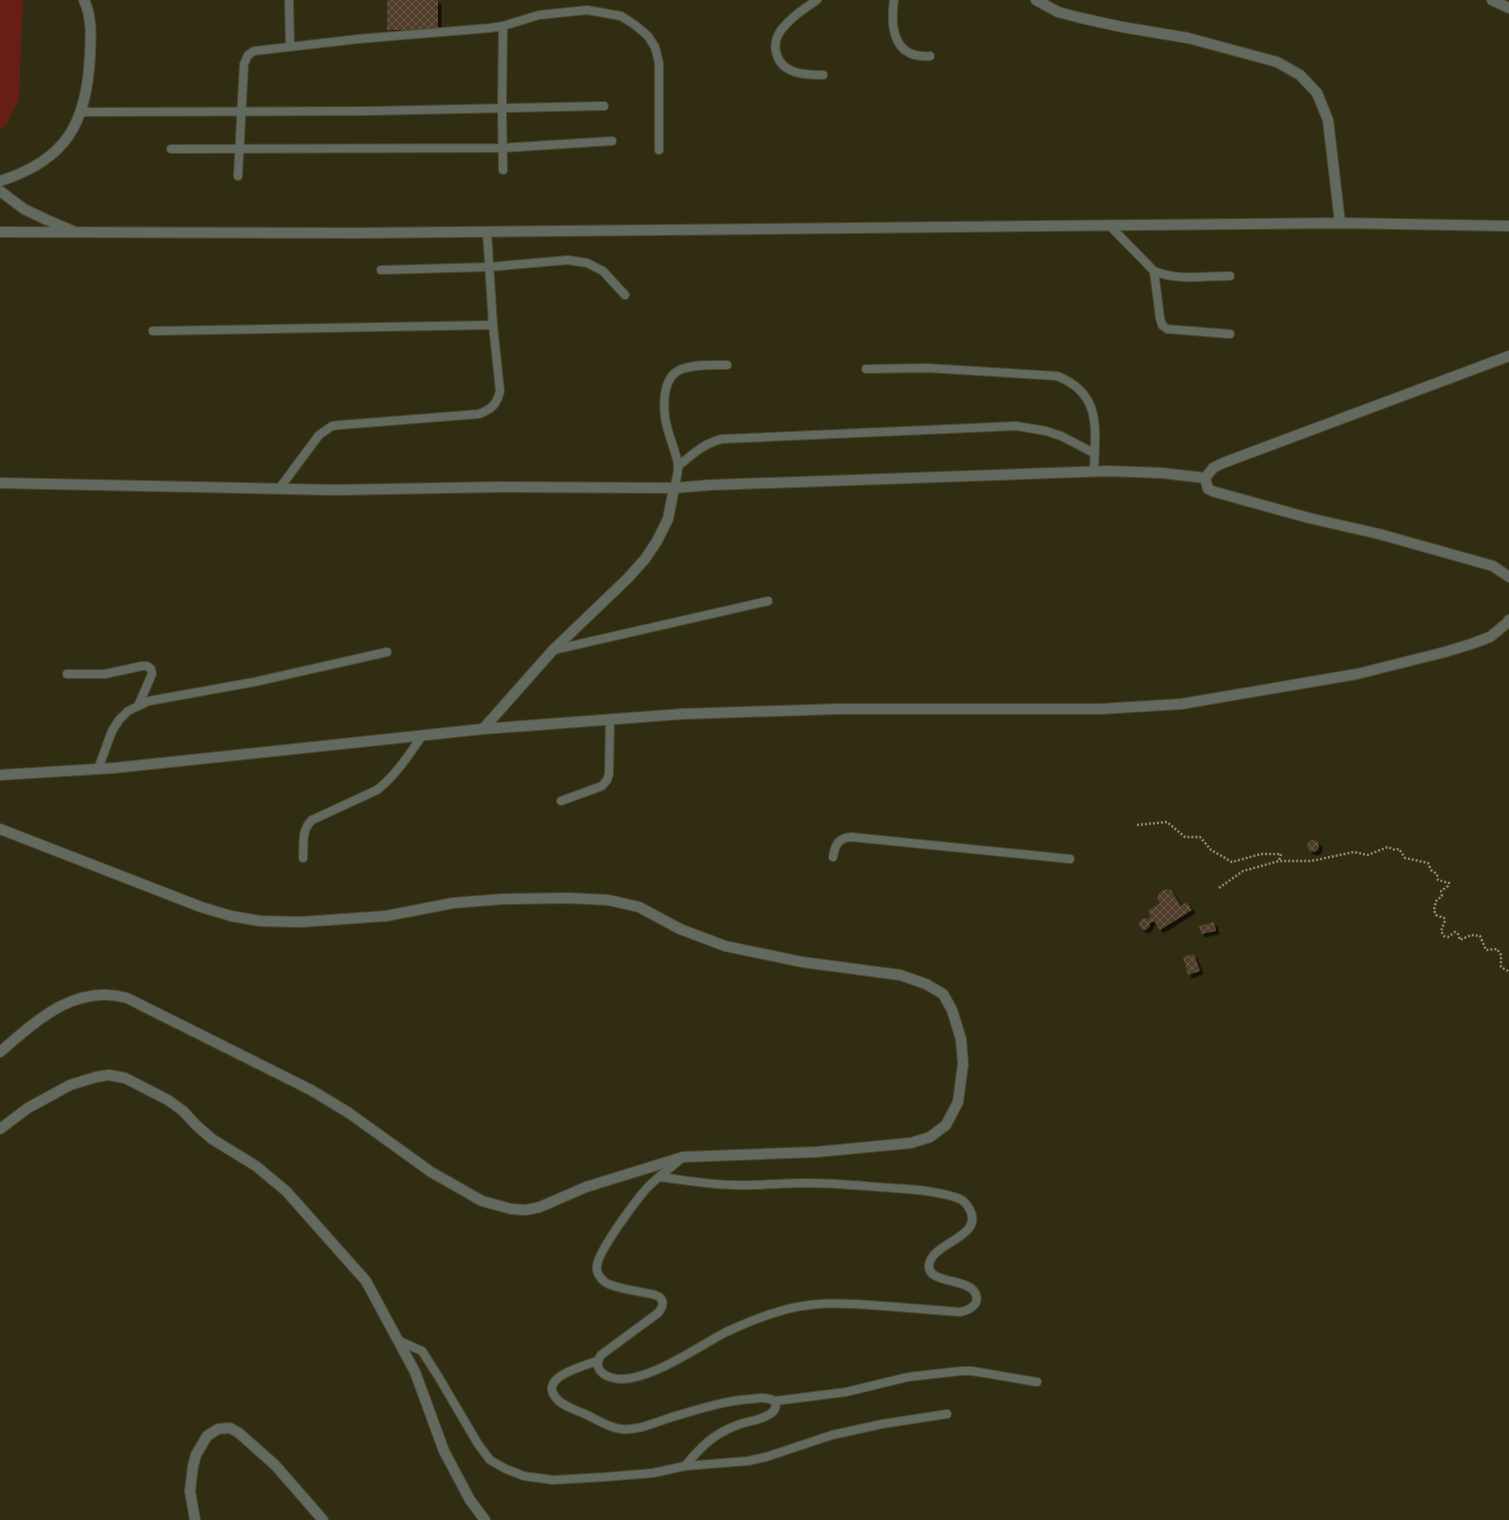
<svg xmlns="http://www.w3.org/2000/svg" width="1509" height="1520" font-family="'Titillium Web',sans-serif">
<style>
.pitch{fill:#671e14}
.building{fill:url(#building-cross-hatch);filter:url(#shadow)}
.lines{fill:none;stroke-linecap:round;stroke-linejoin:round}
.lane-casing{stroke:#4d4930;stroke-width:10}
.street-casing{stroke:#4d4930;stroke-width:12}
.path{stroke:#8e8b76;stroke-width:2.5;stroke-dasharray:2 2;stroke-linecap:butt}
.lane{stroke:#62695f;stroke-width:8}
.street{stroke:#62695f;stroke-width:10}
</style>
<defs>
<pattern id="building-cross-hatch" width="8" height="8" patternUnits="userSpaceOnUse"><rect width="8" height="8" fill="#503c29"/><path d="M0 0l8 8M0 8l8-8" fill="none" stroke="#6a5948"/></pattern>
<filter id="shadow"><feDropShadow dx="3.5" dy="3.5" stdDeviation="0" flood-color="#0009"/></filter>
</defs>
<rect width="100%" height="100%" fill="#312d13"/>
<path class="pitch" d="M 0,0 L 23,0 L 19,99 L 7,124 L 0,129 Z"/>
<g class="building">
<path d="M 387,0 L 438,0 L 438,31 L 387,30 Z"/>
<circle cx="1313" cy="846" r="6"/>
<path d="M 1165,889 L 1171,890 L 1181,906 L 1187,902 L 1192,910 L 1160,930 L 1154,921 L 1150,923 L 1149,927 L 1146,930 L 1142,929 L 1139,925 L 1140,921 L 1144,918 L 1148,919 L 1151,917 L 1148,911 L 1160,903 L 1157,899 L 1159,893 Z"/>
<path d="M 1214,922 L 1216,931 L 1201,934 L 1199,926 Z"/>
<path d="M 1194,954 L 1200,971 L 1188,975 L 1183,957 Z"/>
</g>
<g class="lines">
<defs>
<g id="lane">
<path d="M 289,0 L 290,46"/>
<path d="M 817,0 C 804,9 791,17 781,30 C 770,46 776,66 795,72 C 804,75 814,75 823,75"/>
<path d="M 894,0 C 890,28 894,59 930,56"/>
<path d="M 82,112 L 369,111 L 604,106"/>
<path d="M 171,149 L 502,148 L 612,141"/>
<path d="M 503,170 L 502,109 L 503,26"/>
<path d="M 238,176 L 244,64 L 248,55 L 254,51 L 358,39 L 490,28 L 503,26 L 539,15 L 587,10 L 621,16 L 635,25 L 648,36 L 655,47 L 659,63 L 659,150"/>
<path d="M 1109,225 L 1154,271 C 1177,281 1205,276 1230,276"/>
<path d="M 381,270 L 489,267 L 568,260 L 587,263 L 603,271 L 625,295"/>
<path d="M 1154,271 L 1160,318 L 1162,325 L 1167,329 L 1230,334"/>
<path d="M 153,331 L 493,325"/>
<path d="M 866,369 L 927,368 L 1057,376 C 1103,394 1095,430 1094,471"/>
<path d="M 678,466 C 692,455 704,443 722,439 L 1016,426 L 1046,431 L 1061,436 L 1094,453"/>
<path d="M 674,488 C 676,481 679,471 678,464 C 675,448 667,433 665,417 C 663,400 664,375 682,369 C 696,364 713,365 727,365"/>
<path d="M 279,489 L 319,435 L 332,426 L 340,425 L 479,414 C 492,409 497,404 500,391 L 493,325 L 487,232"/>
<path d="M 553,650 L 768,601"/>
<path d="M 67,674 L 105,674 L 142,666 L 147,666 L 151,669 L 152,674 L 138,706"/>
<path d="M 98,769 L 112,731 L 119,720 L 128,711 L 149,701 L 254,682 L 387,652"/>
<path d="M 561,801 L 602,786 L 607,780 L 609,774 L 610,719"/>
<path d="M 833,857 C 835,845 838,838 851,837 L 1070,859"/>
<path d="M 303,858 C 304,844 301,830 312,820 L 377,790 C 396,775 408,756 422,736"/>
<path d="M 660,1177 C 684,1180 710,1185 735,1185 C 759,1186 783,1183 807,1183 C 835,1183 863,1186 891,1188 C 913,1189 940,1191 960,1199 C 964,1201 968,1206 970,1210 C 984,1237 931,1243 929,1265 C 927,1285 971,1277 976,1295 C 977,1298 977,1301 975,1304 C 971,1309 966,1311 960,1312 C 934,1310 909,1308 884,1306 C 845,1303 812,1300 774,1313 C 757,1318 742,1325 726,1332 C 699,1346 643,1386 613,1378 C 601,1375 593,1367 601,1355 L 658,1313 C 664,1306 665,1298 655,1295 C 644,1292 612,1288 605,1282 C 600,1278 596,1272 597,1266 C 598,1251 635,1202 646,1189 C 656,1178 669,1169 681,1159"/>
<path d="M 397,1340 L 422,1351 L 438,1376 L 478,1444 L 490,1460 L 506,1469 L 524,1476 L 553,1480 L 605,1477 L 653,1473 L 685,1466 L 748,1461 L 766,1457 L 832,1435 L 882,1424 L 947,1414"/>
<path d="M 597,1361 C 584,1366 538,1377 556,1398 C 562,1406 576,1410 585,1414 C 596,1419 609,1428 621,1429 C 637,1431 654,1423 669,1418 C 696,1410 722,1401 751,1399 C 760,1398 768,1397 775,1401 C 777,1407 775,1411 770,1414 C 760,1421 746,1421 735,1426 C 712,1435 700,1448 685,1466"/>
<path d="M 775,1401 L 846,1392 L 908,1377 L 961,1371 L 972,1371 L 1037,1382"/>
</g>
<g id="street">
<path d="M 1036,0 L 1058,12 L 1081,18 L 1122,27 L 1188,38 L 1277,62 L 1300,75 L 1317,93 L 1328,120 L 1340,223"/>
<path d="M 1492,0 L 1509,8"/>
<path d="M 0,181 C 67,160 87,122 90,55 C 91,37 92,17 84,0"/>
<path d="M 0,191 L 24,209 L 47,220 L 73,231"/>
<path d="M 0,232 L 360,233 L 1340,223 L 1509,226"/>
<path d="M 1205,478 L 1213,468 L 1223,463 L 1509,356"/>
<path d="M 1205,478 L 1208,489 L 1215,492 L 1309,518 L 1379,534 L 1493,566 L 1509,577"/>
<path d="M 0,483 L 335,490 L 497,487 L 674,488"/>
<path d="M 483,729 L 553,650 L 628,578 L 645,559 L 657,541 L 668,519 L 674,488 L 710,485 L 1108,471 L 1162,473 L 1205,478"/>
<path d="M 0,775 L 114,768 L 483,729 L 682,714 L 838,709 L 1100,709 L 1181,704 L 1357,674 L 1445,652 L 1471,644 L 1490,637 L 1507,623 L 1509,620"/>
<path d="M 0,829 L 201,907 L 231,916 L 260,921 L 301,922 L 386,916 L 453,903 L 503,899 L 568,898 L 608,900 L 639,907 L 680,929 L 725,946 L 802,962 L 900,975 L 926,984 L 943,994 L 952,1010 L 961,1039 L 963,1064 L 958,1102 L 946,1125 L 930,1137 L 911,1143 L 816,1152 L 683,1157 L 586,1187 L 540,1207 L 526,1210 L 511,1209 L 482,1201 L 431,1172 L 349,1113 L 311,1090 L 127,998 C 76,983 36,1021 0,1052"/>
<path d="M 0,1129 L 28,1108 L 70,1085 L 96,1077 L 109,1075 L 125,1078 L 168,1100 L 183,1111 L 196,1125 L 212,1139 L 256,1166 L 286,1191 L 366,1281 L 415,1372 L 444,1451 L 470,1500 L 485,1520"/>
<path d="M 195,1520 L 190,1491 L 193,1466 L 196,1455 L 207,1436 L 218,1429 L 230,1428 L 239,1433 L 275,1465 L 323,1520"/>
</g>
</defs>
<use href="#lane" class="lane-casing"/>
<use href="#street" class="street-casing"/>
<g class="path">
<path d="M 1137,825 L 1167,822 L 1185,837 L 1200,837 L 1211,850 L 1232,862 L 1261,854 L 1281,854 L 1279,861"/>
<path d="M 1219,888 L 1243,871 L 1279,861 L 1311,861 L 1354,852 L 1368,855 L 1388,847 L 1395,850 L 1399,849 L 1405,858 L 1428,863 L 1431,870 L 1437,874 L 1438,880 L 1449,883 L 1448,886 L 1441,891 L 1442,896 L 1436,901 L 1434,910 L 1436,915 L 1444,918 L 1445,921 L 1441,931 L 1444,936 L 1448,937 L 1455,932 L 1458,934 L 1460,940 L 1471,935 L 1480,936 L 1486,950 L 1497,949 L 1501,955 L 1501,967 L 1508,971 L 1509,973"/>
</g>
<use href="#lane" class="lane"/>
<use href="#street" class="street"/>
</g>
</svg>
